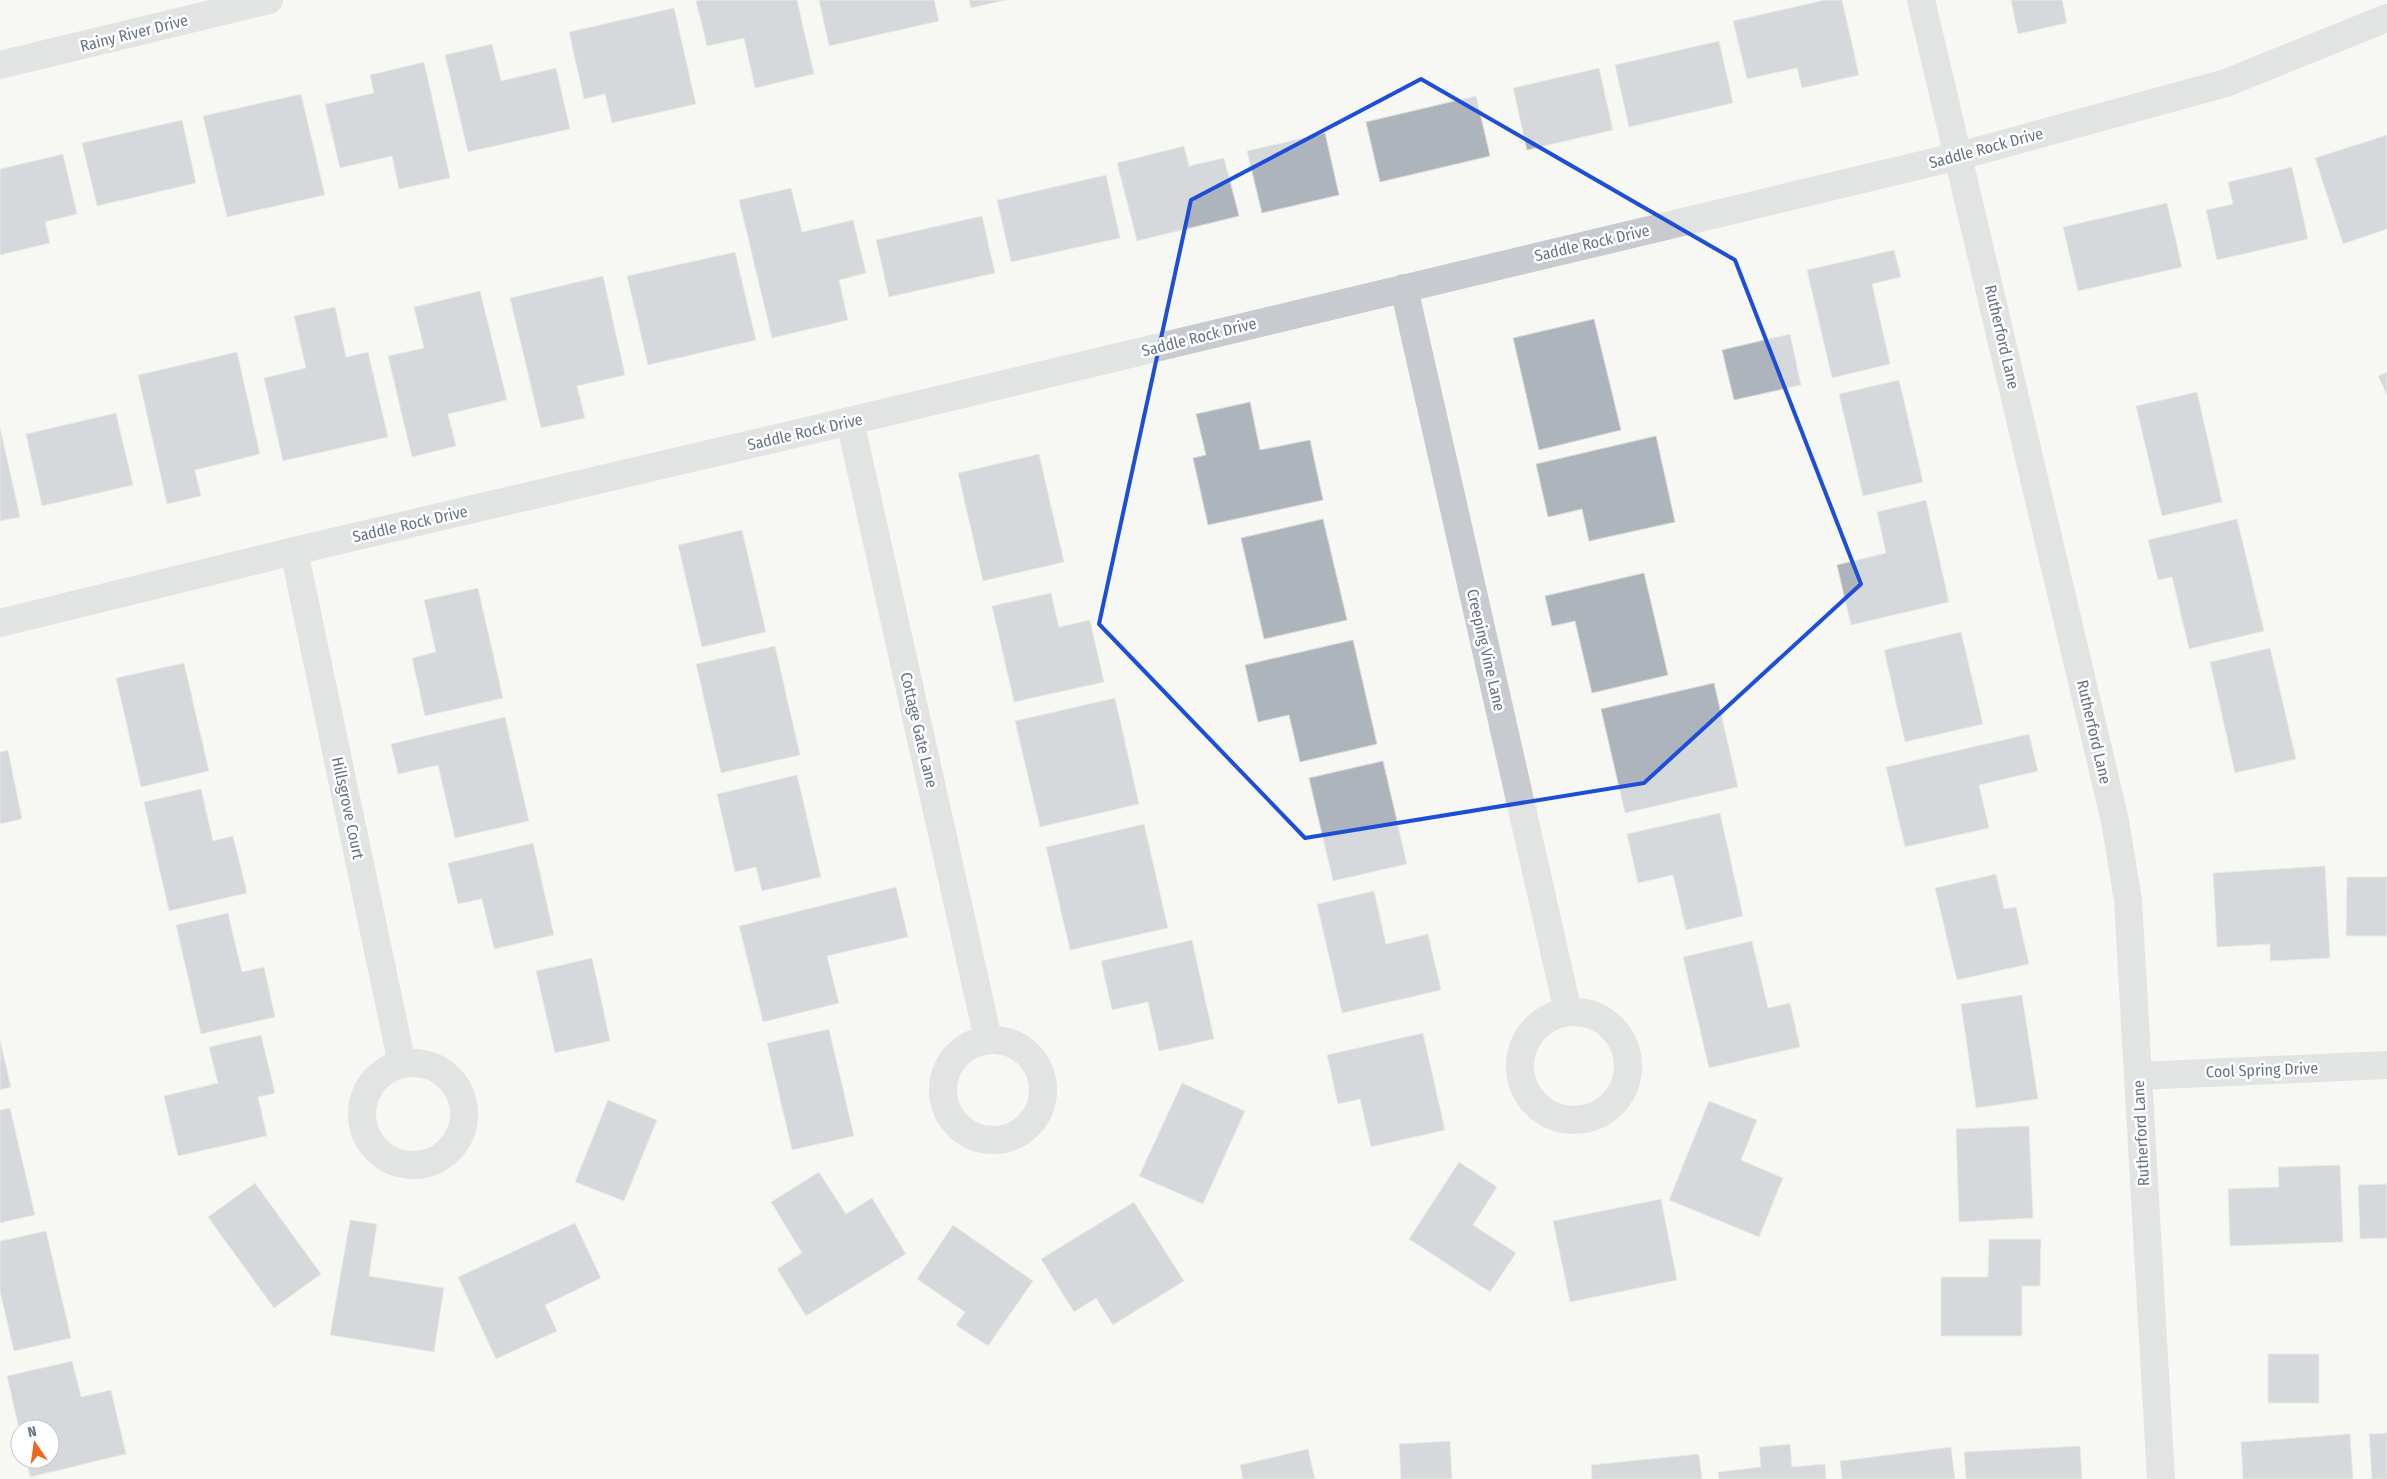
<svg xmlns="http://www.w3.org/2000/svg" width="2387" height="1479" font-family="'Fira Sans Condensed',sans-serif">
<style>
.building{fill:#aeb4bc;stroke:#d9d9d7}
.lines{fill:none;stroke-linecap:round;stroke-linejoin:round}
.street{stroke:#c7cace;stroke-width:28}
.marked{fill:none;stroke:#1d4ed8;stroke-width:4;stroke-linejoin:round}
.labels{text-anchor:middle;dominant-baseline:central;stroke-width:5;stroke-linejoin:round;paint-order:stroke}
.street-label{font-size:16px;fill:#657487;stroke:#fff}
</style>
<rect width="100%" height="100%" fill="#f7f7f4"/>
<g class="building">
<path d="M 701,0 L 797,0 L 814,74 L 755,88 L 744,38 L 707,46 L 696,1 Z"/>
<path d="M 819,0 L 934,0 L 939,21 L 829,46 Z"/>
<path d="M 969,0 L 1006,0 L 971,8 Z"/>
<path d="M 1825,0 L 1842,0 L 1859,75 L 1802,88 L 1797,68 L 1747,79 L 1733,21 Z"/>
<path d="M 2011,0 L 2062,0 L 2067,23 L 2018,34 Z"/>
<path d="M 674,8 L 696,104 L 612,123 L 605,94 L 584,99 L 569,32 Z"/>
<path d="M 1719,41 L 1733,103 L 1629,127 L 1615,65 Z"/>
<path d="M 492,44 L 501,81 L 556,68 L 570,129 L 468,152 L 445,55 Z"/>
<path d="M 424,62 L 450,178 L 399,189 L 392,156 L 340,168 L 325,104 L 374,93 L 370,75 Z"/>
<path d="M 1599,68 L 1613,130 L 1527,150 L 1513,88 Z"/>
<path d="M 301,94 L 325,195 L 227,217 L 203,116 Z"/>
<path d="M 1476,96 L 1490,156 L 1380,182 L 1366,122 Z"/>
<path d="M 182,120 L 196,183 L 97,206 L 82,143 Z"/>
<path d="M 1325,133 L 1339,195 L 1262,213 L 1247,151 Z"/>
<path d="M 2387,135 L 2387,229 L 2343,244 L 2315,158 Z"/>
<path d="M 1184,146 L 1189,166 L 1224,158 L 1239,216 L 1137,241 L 1117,163 Z"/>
<path d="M 63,154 L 77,214 L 45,222 L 50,243 L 0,255 L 0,169 Z"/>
<path d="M 2292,167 L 2308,239 L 2217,260 L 2206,210 L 2233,204 L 2228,182 Z"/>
<path d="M 1106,175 L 1120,238 L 1011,262 L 997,200 Z"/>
<path d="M 791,188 L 802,232 L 853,220 L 866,273 L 839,280 L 848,320 L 772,338 L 739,200 Z"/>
<path d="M 2167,203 L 2182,267 L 2078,291 L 2063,227 Z"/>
<path d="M 982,216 L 995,273 L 889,297 L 876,240 Z"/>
<path d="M 1894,250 L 1901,277 L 1872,284 L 1890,364 L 1832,378 L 1807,270 Z"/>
<path d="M 735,252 L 756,340 L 648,365 L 627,276 Z"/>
<path d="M 603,276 L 625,375 L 577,386 L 585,418 L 541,428 L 510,298 Z"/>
<path d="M 480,291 L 507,400 L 448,414 L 456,446 L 412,457 L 388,356 L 424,348 L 414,307 Z"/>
<path d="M 335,307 L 346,357 L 368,352 L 388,437 L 283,461 L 264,378 L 306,368 L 294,316 Z"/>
<path d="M 1594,319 L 1621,430 L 1539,450 L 1513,338 Z"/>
<path d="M 1790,334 L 1801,385 L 1734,400 L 1722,350 Z"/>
<path d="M 237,352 L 260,454 L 195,470 L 201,496 L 167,504 L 138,375 Z"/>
<path d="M 2387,372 L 2387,395 L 2378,376 Z"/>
<path d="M 1899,380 L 1923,482 L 1863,496 L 1839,394 Z"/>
<path d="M 2197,392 L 2222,502 L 2162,516 L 2136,406 Z"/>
<path d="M 1250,402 L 1260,450 L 1310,440 L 1323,500 L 1208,525 L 1193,458 L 1206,455 L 1196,414 Z"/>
<path d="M 116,413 L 133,485 L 42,506 L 26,434 Z"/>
<path d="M 0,427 L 20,517 L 0,521 Z"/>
<path d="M 1656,436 L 1675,522 L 1589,541 L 1582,509 L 1548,517 L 1536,464 Z"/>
<path d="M 1039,454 L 1064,562 L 983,581 L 958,473 Z"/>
<path d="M 1926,500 L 1949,602 L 1851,625 L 1837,565 L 1886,553 L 1877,512 Z"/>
<path d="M 1323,519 L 1347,620 L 1264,639 L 1241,538 Z"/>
<path d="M 2237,519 L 2264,631 L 2189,649 L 2172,577 L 2158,580 L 2148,540 Z"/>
<path d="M 742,530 L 766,632 L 702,647 L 678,545 Z"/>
<path d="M 1644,573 L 1668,675 L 1592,693 L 1575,621 L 1552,626 L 1545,596 Z"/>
<path d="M 478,588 L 503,698 L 425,716 L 412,658 L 436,652 L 424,600 Z"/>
<path d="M 1051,593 L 1059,627 L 1090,620 L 1104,682 L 1014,702 L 992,606 Z"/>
<path d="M 1961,632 L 1983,724 L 1905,742 L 1884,650 Z"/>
<path d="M 1353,640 L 1377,744 L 1300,762 L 1289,715 L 1258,722 L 1245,665 Z"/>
<path d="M 775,646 L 800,755 L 721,773 L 696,664 Z"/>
<path d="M 2270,648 L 2296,759 L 2235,773 L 2210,662 Z"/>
<path d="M 184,663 L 209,771 L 141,787 L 116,678 Z"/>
<path d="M 1714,683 L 1738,787 L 1625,813 L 1601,709 Z"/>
<path d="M 1115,698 L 1139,804 L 1040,827 L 1015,721 Z"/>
<path d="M 505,717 L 529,821 L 455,838 L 438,765 L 398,774 L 391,744 Z"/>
<path d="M 2029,734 L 2038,771 L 1979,785 L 1989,828 L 1905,847 L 1886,767 Z"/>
<path d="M 8,750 L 22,819 L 0,824 L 0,752 Z"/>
<path d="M 1383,761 L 1407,864 L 1333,881 L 1309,778 Z"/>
<path d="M 797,775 L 821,877 L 762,891 L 756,867 L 735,872 L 717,794 Z"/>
<path d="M 201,789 L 213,841 L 233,836 L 247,893 L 169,911 L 144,802 Z"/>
<path d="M 1720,813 L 1743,916 L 1686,930 L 1673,875 L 1638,883 L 1627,834 Z"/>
<path d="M 1144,824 L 1168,928 L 1070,950 L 1046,847 Z"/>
<path d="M 533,843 L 554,935 L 494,949 L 482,899 L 458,904 L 448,863 Z"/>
<path d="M 2325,866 L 2330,958 L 2270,961 L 2270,944 L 2217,947 L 2213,873 Z"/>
<path d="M 1996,874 L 2004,909 L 2016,907 L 2029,964 L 1957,980 L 1935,888 Z"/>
<path d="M 2347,877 L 2387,877 L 2387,936 L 2346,936 Z"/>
<path d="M 896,887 L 908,937 L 827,956 L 839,1003 L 763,1022 L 739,926 Z"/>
<path d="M 1374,891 L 1386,944 L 1428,934 L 1441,990 L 1342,1013 L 1317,904 Z"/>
<path d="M 228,913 L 242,972 L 264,967 L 275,1017 L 201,1034 L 176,925 Z"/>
<path d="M 1192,940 L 1214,1039 L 1159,1051 L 1148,1002 L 1112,1010 L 1101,961 Z"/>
<path d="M 1752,941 L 1768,1008 L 1790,1003 L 1800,1047 L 1709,1068 L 1683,957 Z"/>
<path d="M 592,958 L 610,1041 L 555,1053 L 536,971 Z"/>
<path d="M 2022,995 L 2038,1099 L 1976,1108 L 1961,1004 Z"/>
<path d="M 829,1029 L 854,1136 L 792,1150 L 767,1043 Z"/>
<path d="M 1423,1033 L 1445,1130 L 1371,1147 L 1360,1099 L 1338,1104 L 1327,1055 Z"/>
<path d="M 261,1035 L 275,1093 L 258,1097 L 267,1136 L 178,1156 L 164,1096 L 218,1083 L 209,1047 Z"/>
<path d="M 0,1040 L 11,1087 L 0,1090 Z"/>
<path d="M 1182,1083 L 1245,1111 L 1203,1204 L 1139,1176 Z"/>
<path d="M 608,1100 L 657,1120 L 624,1201 L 575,1182 Z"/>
<path d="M 1709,1101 L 1757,1120 L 1741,1160 L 1783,1178 L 1759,1237 L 1669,1200 Z"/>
<path d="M 10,1108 L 35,1215 L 0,1223 L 0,1110 Z"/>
<path d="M 2029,1126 L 2033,1218 L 1959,1222 L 1956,1129 Z"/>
<path d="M 1459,1162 L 1497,1187 L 1473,1225 L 1516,1253 L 1490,1292 L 1409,1239 Z"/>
<path d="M 2340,1165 L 2343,1242 L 2230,1246 L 2228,1189 L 2279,1187 L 2278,1167 Z"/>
<path d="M 819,1172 L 846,1214 L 872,1198 L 906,1254 L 806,1316 L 777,1269 L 802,1253 L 771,1202 Z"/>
<path d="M 255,1183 L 321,1274 L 274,1308 L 208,1217 Z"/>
<path d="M 2387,1184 L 2387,1238 L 2360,1239 L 2358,1185 Z"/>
<path d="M 1661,1199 L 1677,1280 L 1570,1302 L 1553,1221 Z"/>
<path d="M 1134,1202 L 1184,1281 L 1113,1325 L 1096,1298 L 1074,1312 L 1041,1259 Z"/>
<path d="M 350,1220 L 377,1224 L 369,1276 L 444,1288 L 434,1352 L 330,1335 Z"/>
<path d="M 575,1223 L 601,1278 L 545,1305 L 557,1331 L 496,1359 L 458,1277 Z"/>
<path d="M 953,1225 L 1033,1281 L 988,1346 L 956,1325 L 965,1312 L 917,1279 Z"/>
<path d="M 46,1231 L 71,1338 L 14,1351 L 0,1292 L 0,1241 Z"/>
<path d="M 1989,1239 L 2041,1239 L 2040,1286 L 2022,1286 L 2022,1336 L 1941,1336 L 1941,1277 L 1988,1277 Z"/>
<rect x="2268" y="1354" width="51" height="49"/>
<path d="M 72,1361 L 81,1397 L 111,1390 L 126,1454 L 30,1477 L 26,1459 L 50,1459 L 50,1429 L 20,1429 L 20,1433 L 7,1376 Z"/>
<path d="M 2387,1433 L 2387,1479 L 2372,1479 L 2369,1434 Z"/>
<path d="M 2350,1434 L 2353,1479 L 2243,1479 L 2241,1442 Z"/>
<path d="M 1450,1441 L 1452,1479 L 1401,1479 L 1399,1444 Z"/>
<path d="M 1790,1444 L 1792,1467 L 1825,1464 L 1826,1479 L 1719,1479 L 1718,1472 L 1761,1467 L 1759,1447 Z"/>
<path d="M 2080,1446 L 2082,1479 L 1966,1479 L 1964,1452 Z"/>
<path d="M 1951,1447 L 1955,1479 L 1842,1479 L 1840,1461 Z"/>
<path d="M 1308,1449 L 1315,1479 L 1243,1479 L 1240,1465 Z"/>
<path d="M 1699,1454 L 1702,1479 L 1592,1479 L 1591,1465 Z"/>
</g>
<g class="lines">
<g class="street">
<path d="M 1921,0 L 2115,821 L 2128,900 L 2161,1479"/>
<path d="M 0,65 L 269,0"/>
<path d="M 1404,288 L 1568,1012"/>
<path d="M 850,421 L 988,1039"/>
<path d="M 294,551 L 402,1064"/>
<path d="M 0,623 L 294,551 L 850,421 L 1959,156 L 2226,83 L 2387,18"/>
<circle cx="1574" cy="1066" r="54"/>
<circle cx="993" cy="1090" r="50"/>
<circle cx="413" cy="1114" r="51"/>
<path d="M 2138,1076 L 2387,1065"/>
</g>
</g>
<path d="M0 0H2387V1479H0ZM 1421,79 L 1735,260 L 1861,584 L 1644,783 L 1305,838 L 1099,624 L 1191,200 Z" fill="#f7f7f4" fill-opacity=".55" fill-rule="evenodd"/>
<path class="marked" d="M 1421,79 L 1735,260 L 1861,584 L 1644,783 L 1305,838 L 1099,624 L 1191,200 Z"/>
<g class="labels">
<g class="street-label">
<text transform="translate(134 33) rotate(-14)">Rainy River Drive</text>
<text transform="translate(1986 148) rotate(-15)">Saddle Rock Drive</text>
<text transform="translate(1592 243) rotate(-13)">Saddle Rock Drive</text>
<text transform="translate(1199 337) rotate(-14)">Saddle Rock Drive</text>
<text transform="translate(2002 337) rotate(77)">Rutherford Lane</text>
<text transform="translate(805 432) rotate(-13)">Saddle Rock Drive</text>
<text transform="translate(410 524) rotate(-13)">Saddle Rock Drive</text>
<text transform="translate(1486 650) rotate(77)">Creeping Vine Lane</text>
<text transform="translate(919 730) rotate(77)">Cottage Gate Lane</text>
<text transform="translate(2094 732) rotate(77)">Rutherford Lane</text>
<text transform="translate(348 808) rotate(78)">Hillsgrove Court</text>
<text transform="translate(2262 1070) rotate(-2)">Cool Spring Drive</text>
<text transform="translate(2141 1133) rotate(-93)">Rutherford Lane</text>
</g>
</g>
<g transform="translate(35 1444) rotate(347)"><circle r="24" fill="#ffffff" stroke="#c1c7cf"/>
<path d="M0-4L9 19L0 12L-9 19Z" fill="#ea6821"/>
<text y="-8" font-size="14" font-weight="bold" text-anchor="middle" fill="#657487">N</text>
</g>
</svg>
